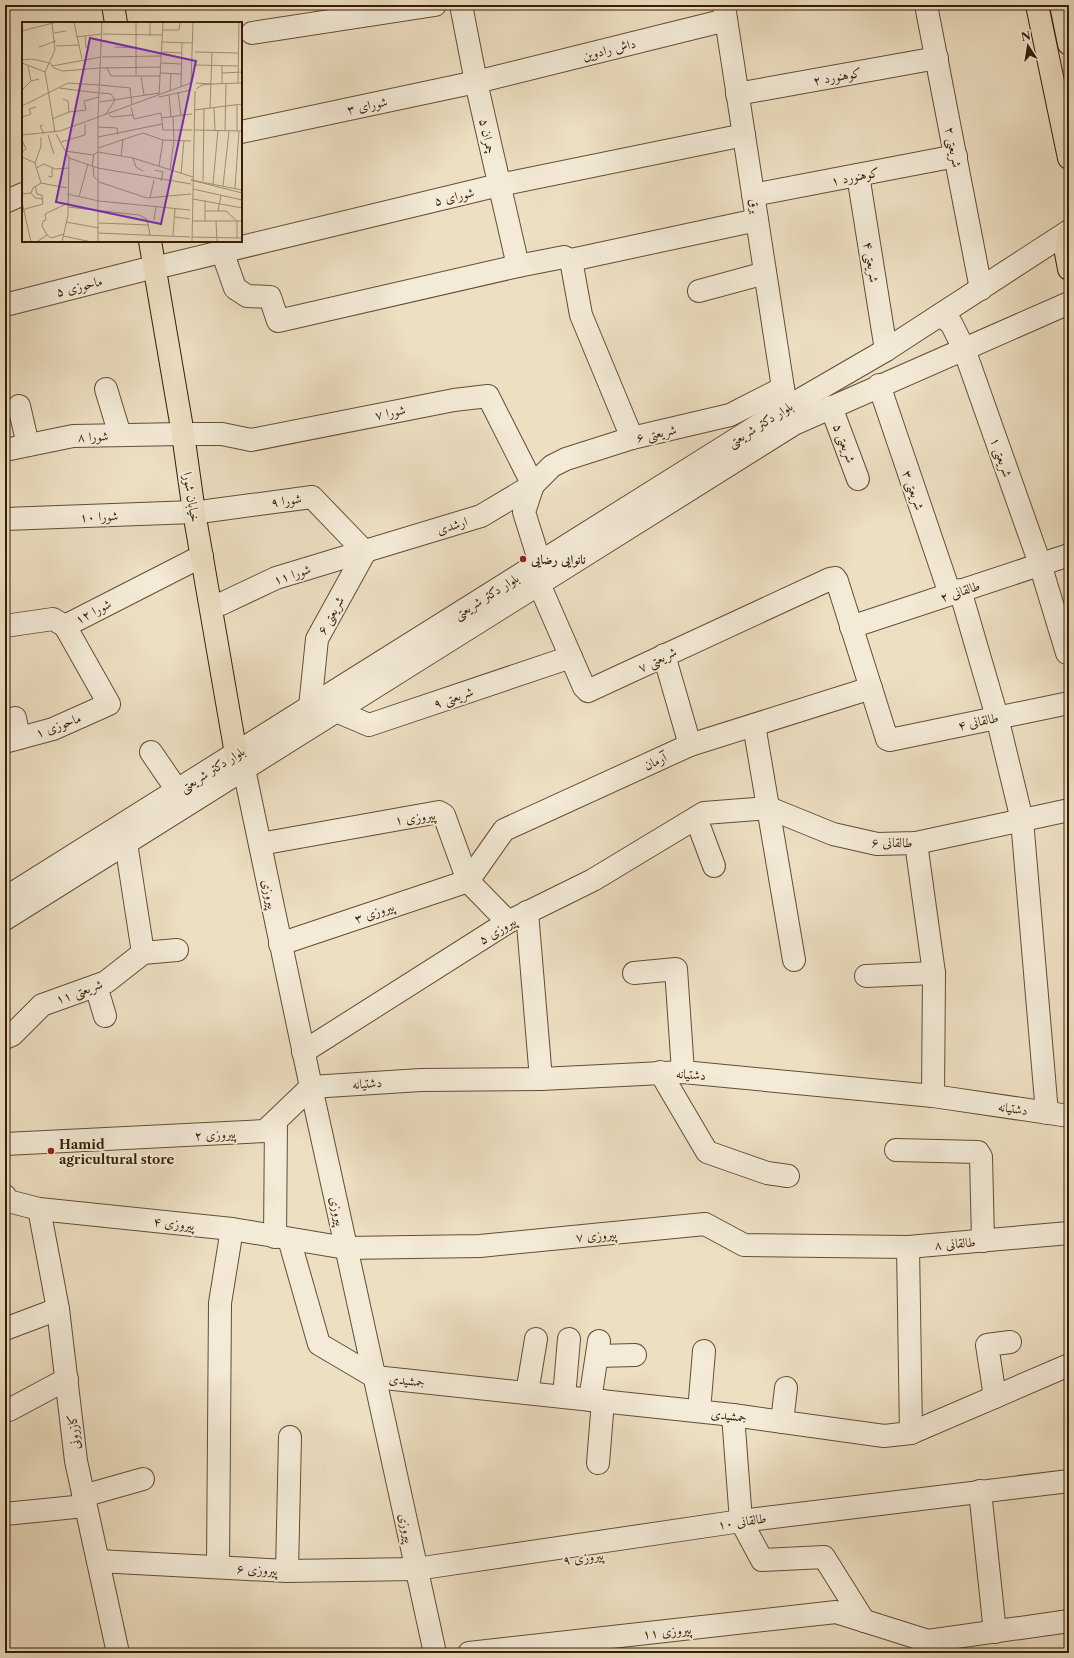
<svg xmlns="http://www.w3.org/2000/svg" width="1074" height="1658" font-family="'Libre Caslon Text',Amiri,serif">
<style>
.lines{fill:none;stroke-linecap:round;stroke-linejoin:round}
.minor-casing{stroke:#644e33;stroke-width:24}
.major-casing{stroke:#371e03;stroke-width:24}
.minor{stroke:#f3ead7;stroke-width:22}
.major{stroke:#eddfc2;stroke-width:22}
.poi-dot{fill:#8f2418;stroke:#f3ead7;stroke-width:1.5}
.labels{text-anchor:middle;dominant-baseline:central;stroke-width:4;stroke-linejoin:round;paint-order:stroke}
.street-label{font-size:13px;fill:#371e03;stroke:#f3ead7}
.poi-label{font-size:13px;font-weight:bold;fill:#371e03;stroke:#f3ead7;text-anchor:start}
.inset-road{fill:none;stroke:#a49276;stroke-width:1}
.view{fill:#7b2cbf;fill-opacity:0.15;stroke:#7b2cbf;stroke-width:2}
.inset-edge{fill:none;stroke:#371e03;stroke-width:2}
</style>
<rect width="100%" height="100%" fill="#eddfc2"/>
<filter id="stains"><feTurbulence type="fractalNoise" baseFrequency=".005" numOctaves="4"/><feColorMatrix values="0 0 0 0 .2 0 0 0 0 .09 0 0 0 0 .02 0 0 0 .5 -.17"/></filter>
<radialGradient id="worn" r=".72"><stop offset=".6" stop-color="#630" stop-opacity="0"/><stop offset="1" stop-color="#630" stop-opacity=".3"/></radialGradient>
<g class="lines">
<defs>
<g id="minor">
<path d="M 461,5 L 476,82 L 518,266"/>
<path d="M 926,5 L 981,289"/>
<path d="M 724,6 L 785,401"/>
<path d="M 252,33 L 435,5"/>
<path d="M 737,94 L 937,58"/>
<path d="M 241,132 L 476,82 L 726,20"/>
<path d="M 858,175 L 886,350"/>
<path d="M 753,195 L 956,156"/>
<path d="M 5,202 L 23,194"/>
<path d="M 222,251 L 235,288 L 247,296 L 270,297 L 278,321 L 518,266 L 564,257 L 571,260 L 757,220"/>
<path d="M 571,260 L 581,315 L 632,438"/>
<path d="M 167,265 L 499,185 L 744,135"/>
<path d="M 699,291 L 765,273"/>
<path d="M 5,305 L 154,267"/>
<path d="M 940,315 L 951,323 L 964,349 L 1040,564 L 1067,653"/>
<path d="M 879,385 L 950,594"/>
<path d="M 106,389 L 120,435"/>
<path d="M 19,406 L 28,445"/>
<path d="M 831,407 L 858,479"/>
<path d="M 193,434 L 222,434 L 251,440 L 454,400 L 488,396 L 533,485"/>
<path d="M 5,450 L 73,436 L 183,434"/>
<path d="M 533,485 L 524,512 L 540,563"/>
<path d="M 207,511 L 312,497 L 365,552"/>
<path d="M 5,519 L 194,512"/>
<path d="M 539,584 L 584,687 L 588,691 L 830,579 L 835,578 L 837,581 L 887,739 L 890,740 L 1069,703"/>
<path d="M 960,590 L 997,717 L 1022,820 L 1047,1113"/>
<path d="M 221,604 L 276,578 L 481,516 L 533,485 L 552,466 L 566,459 L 632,438 L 730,415 L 783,388"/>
<path d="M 5,626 L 53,619 L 65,626"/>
<path d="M 851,627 L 1069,555"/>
<path d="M 664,655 L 690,745"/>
<path d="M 310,707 L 317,639 L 365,552"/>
<path d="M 336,711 L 369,725 L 571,657"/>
<path d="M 15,718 L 19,738"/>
<path d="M 754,725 L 794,960"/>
<path d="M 5,742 L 53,729 L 109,704 L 65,626 L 202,556"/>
<path d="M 151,752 L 177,790"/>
<path d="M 238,758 L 244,769 L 311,1087 L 435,1653"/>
<path d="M 696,818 L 714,866"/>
<path d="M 916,843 L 934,973 L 933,1096"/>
<path d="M 260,844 L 439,812 L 444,815 L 468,881 L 508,922"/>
<path d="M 5,898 L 786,408 L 886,350 L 1069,231"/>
<path d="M 527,912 L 541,1079"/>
<path d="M 5,919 L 794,424 L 1069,303"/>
<path d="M 280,944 L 468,881 L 504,830 L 690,745 L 871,688"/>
<path d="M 143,953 L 177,950"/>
<path d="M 634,973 L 676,969 L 683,1072"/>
<path d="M 866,976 L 934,973"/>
<path d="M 96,986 L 105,1016"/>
<path d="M 5,1038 L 12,1035 L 42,1005 L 106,982 L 143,953 L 126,843"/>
<path d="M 303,1052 L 508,922 L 593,880 L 704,813 L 769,808 L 833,834 L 877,844 L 916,843 L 1069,810"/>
<path d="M 660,1072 L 707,1152 L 767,1173 L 788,1176"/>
<path d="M 5,1144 L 265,1131 L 311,1087 L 421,1080 L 541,1079 L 683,1072 L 933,1096 L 1069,1116"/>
<path d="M 896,1150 L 978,1152 L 981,1157 L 983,1241"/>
<path d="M 5,1196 L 8,1201 L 39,1209 L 232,1229 L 346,1248 L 480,1246 L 705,1224 L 744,1245 L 908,1247 L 1069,1233"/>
<path d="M 39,1209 L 58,1309 L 76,1461 L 118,1653"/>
<path d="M 275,1237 L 276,1121"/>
<path d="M 289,1239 L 319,1344 L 375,1377 L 733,1415 L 884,1436 L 911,1433 L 1069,1365"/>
<path d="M 908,1247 L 911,1433"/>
<path d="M 5,1329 L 58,1309"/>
<path d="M 597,1356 L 635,1355"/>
<path d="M 527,1393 L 536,1339"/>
<path d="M 564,1397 L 569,1339"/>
<path d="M 995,1397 L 987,1345 L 1010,1342"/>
<path d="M 590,1400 L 599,1341"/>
<path d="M 9,1410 L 67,1379"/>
<path d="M 699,1411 L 704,1351"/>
<path d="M 733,1415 L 741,1521 L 762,1560 L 824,1557 L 864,1621"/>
<path d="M 782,1422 L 786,1388"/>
<path d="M 598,1463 L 603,1401"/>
<path d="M 980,1491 L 995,1632"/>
<path d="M 83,1496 L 143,1479"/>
<path d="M 5,1514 L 85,1506"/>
<path d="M 98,1561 L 287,1571 L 416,1569 L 741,1521 L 1069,1481"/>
<path d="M 218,1567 L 220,1303 L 232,1229"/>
<path d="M 287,1571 L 290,1437"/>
<path d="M 928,1641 L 1069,1621"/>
<path d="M 469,1653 L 836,1612 L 928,1641 L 933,1653"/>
</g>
<g id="major">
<path d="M 113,5 L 116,23"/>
<path d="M 1037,5 L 1069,158"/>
<path d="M 1061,5 L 1069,44"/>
<path d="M 1069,233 L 1066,253 L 1069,269"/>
<path d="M 150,241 L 183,434 L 194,512 L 236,754"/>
</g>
</defs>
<use href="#minor" class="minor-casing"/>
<use href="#major" class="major-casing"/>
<use href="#minor" class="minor"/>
<use href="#major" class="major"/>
</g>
<g class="poi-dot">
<circle cx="523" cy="559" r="4"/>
<circle cx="51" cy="1151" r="4"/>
</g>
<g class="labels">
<g class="street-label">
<text transform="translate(609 49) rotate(-14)">داش رادوین</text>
<text transform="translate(837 76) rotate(-10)">کوهنورد ۲</text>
<text transform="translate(367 105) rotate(-12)">شورای ۳</text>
<text transform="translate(488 136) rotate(78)">چمران ۵</text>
<text transform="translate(954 147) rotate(79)">شریعتی ۲</text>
<text transform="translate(855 176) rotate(-11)">کوهنورد ۱</text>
<text transform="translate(454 196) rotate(-13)">شورای ۵</text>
<text transform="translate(755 206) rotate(81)">برق</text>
<text transform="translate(872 262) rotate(81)">شریعتی ۴</text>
<text transform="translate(79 286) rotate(-14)">ماحوزی ۵</text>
<text transform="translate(390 412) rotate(-11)">شورا ۷</text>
<text transform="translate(760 424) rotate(-32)">بلوار دکتر شریعتی</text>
<text transform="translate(656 433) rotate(-13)">شریعتی ۶</text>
<text transform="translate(93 436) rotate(-2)">شورا ۸</text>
<text transform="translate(845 443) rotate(69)">شریعتی ۵</text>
<text transform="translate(1002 457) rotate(71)">شریعتی ۱</text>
<text transform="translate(914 490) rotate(71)">شریعتی ۳</text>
<text transform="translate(192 497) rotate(81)">خیابان شورا</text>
<text transform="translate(286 500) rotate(-8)">شورا ۹</text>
<text transform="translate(99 516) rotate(-2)">شورا ۱۰</text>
<text transform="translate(452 525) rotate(-17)">ارشدی</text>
<text transform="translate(292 574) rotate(-18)">شورا ۱۱</text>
<text transform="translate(960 591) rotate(-18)">طالقانی ۲</text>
<text transform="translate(486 596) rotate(-32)">بلوار دکتر شریعتی</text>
<text transform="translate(93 611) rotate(-27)">شورا ۱۲</text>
<text transform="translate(330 615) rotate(-61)">شریعتی ۶</text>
<text transform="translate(657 659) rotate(-26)">شریعتی ۷</text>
<text transform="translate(453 697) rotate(-19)">شریعتی ۹</text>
<text transform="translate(978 721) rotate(-12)">طالقانی ۴</text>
<text transform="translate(58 725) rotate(-20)">ماحوزی ۱</text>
<text transform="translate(655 761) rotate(-25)">آرمان</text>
<text transform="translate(212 769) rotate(-32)">بلوار دکتر شریعتی</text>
<text transform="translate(415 817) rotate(-8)">پیروزی ۱</text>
<text transform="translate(892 842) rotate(1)">طالقانی ۶</text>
<text transform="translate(270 894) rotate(78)">پیروزی</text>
<text transform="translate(374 912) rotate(-19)">پیروزی ۳</text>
<text transform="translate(497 930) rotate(-31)">پیروزی ۵</text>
<text transform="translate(79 991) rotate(-20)">شریعتی ۱۱</text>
<text transform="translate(691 1074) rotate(4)">دشتیانه</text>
<text transform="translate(367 1083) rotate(-4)">دشتیانه</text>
<text transform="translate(1013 1108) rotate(8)">دشتیانه</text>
<text transform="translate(215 1134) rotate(-3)">پیروزی ۲</text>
<text transform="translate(338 1211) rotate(78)">پیروزی</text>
<text transform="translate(174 1223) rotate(6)">پیروزی ۴</text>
<text transform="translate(596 1235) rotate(-5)">پیروزی ۷</text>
<text transform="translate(955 1243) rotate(-4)">طالقانی ۸</text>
<text transform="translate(407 1380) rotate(6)">جمشیدی</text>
<text transform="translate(729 1415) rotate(7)">جمشیدی</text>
<text transform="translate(73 1432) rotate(-96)">کازرونی</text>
<text transform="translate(742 1521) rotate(-8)">طالقانی ۱۰</text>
<text transform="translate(407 1528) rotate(78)">پیروزی</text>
<text transform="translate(583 1557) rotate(-8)">پیروزی ۹</text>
<text transform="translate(257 1569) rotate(3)">پیروزی ۶</text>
<text transform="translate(667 1631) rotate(-6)">پیروزی ۱۱</text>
</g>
<g class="poi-label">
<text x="531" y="559">نانوایی رضایی</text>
<text x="59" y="1144">Hamid<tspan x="59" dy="15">agricultural store</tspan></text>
</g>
</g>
<g transform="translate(22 22)">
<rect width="220" height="220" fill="#eddfc2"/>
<path class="inset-road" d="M 52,0 L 60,37M 114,0 L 114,53M 128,0 L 128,14M 30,2 L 33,28 L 23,50 L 33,110M 141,8 L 157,8 L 158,0M 0,9 L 35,0M 32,11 L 44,9M 81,12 L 141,13M 63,13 L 64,26M 54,15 L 80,12M 140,20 L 170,21M 34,24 L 57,23M 17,25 L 34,19M 93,25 L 114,26M 140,30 L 160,31M 173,30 L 216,31M 80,35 L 139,34M 0,38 L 10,37 L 28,41 L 32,46 L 41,49 L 78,46M 0,41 L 23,50M 139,41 L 159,42M 173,43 L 216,44M 6,44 L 9,59M 30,44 L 79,35M 79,46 L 139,45M 85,46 L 89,54 L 138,54M 138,51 L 159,52M 200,51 L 220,50M 119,54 L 122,73M 169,61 L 171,0M 174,61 L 189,62 L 180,63 L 174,67M 200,61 L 200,44M 216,61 L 217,0M 189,62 L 220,61M 78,63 L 108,66 L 110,83M 159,65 L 160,21M 37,66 L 77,71M 0,68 L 9,59 L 17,57M 148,69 L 149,52M 156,70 L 159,94M 78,71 L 89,72 L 93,78M 137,73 L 141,0M 147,73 L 149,95M 137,75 L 169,68M 41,77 L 46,79 L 47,90M 78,80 L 137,71M 215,83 L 215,109M 0,84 L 46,61 L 77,63M 109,85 L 112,97 L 139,91 L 141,108 L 170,108M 192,86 L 193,108M 188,87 L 190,31M 172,88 L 220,82M 84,92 L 93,78M 87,93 L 90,95 L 111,93M 0,95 L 9,92 L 7,87 L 14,85M 76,95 L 76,220M 76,95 L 80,0M 139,96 L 170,92M 30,97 L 47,90 L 64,88 L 62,79 L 77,75M 21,103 L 18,104 L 22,112M 76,105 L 95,106 L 96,113M 172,108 L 220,109M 203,108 L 204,61M 34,112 L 47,136 L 76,146 L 169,162M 0,113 L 38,109 L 169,61M 26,113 L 32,132M 19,115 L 19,124 L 13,141 L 19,161M 76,115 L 140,102M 0,118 L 4,127 L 0,130M 39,120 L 63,113 L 63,102M 76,126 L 121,111 L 141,118 L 169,119M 43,129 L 71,133 L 76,130 L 111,136 L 171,155M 99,134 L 101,117M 0,135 L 13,141M 111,136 L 114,145 L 121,149M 70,144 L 72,132M 71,144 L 72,155 L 77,160 L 125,176 L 169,172M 137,144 L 141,118M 14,146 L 22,142 L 33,147 L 47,146M 133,148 L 141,150 L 139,159M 148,148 L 152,118 L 151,95M 159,152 L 162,118M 26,154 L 30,155 L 30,146M 181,159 L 182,87M 191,162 L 196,108M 201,164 L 207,109M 213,166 L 217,109M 171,167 L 220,178M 220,168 L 169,158 L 220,171M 9,171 L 13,176 L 20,177M 0,172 L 9,171 L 11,166 L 19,161 L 45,166M 45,172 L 77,179 L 168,188M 57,175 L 66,142M 128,176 L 132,158M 171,177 L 220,186M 0,180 L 9,220M 46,185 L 117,193 L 125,197 L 128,213M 183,189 L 204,189 L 215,199 L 220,199M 196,189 L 199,173M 0,191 L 3,187 L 21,182 L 20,173 L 15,172 L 13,164M 153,195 L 168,197M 132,198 L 134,184M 170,199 L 215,199 L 215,216M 183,199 L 183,178M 194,199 L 195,220M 44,200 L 77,206M 77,201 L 127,203M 76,211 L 168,215M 25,213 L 20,204 L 21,199 L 24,198 L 23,192 L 46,181M 41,214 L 70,220M 151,214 L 153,186M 170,215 L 220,216M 16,219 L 25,213 L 29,216 L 42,212M 40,220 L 46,193 L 47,136M 170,220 L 173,69"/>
<path class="view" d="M 68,16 L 174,39 L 139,202 L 34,180 Z"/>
<rect width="220" height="220" class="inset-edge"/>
</g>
<rect width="1074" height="1658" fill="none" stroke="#eddfc2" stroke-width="20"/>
<rect x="6" y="6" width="1062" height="1646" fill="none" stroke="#371e03" stroke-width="2"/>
<rect x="10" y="10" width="1054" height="1638" fill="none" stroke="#371e03"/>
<g transform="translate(1028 46) rotate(348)" stroke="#f3ead7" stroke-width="3" paint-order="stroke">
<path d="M0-3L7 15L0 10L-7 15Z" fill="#371e03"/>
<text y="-6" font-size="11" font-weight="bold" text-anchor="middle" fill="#371e03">N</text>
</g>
<rect width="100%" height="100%" filter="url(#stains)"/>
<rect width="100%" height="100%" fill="url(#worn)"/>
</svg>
